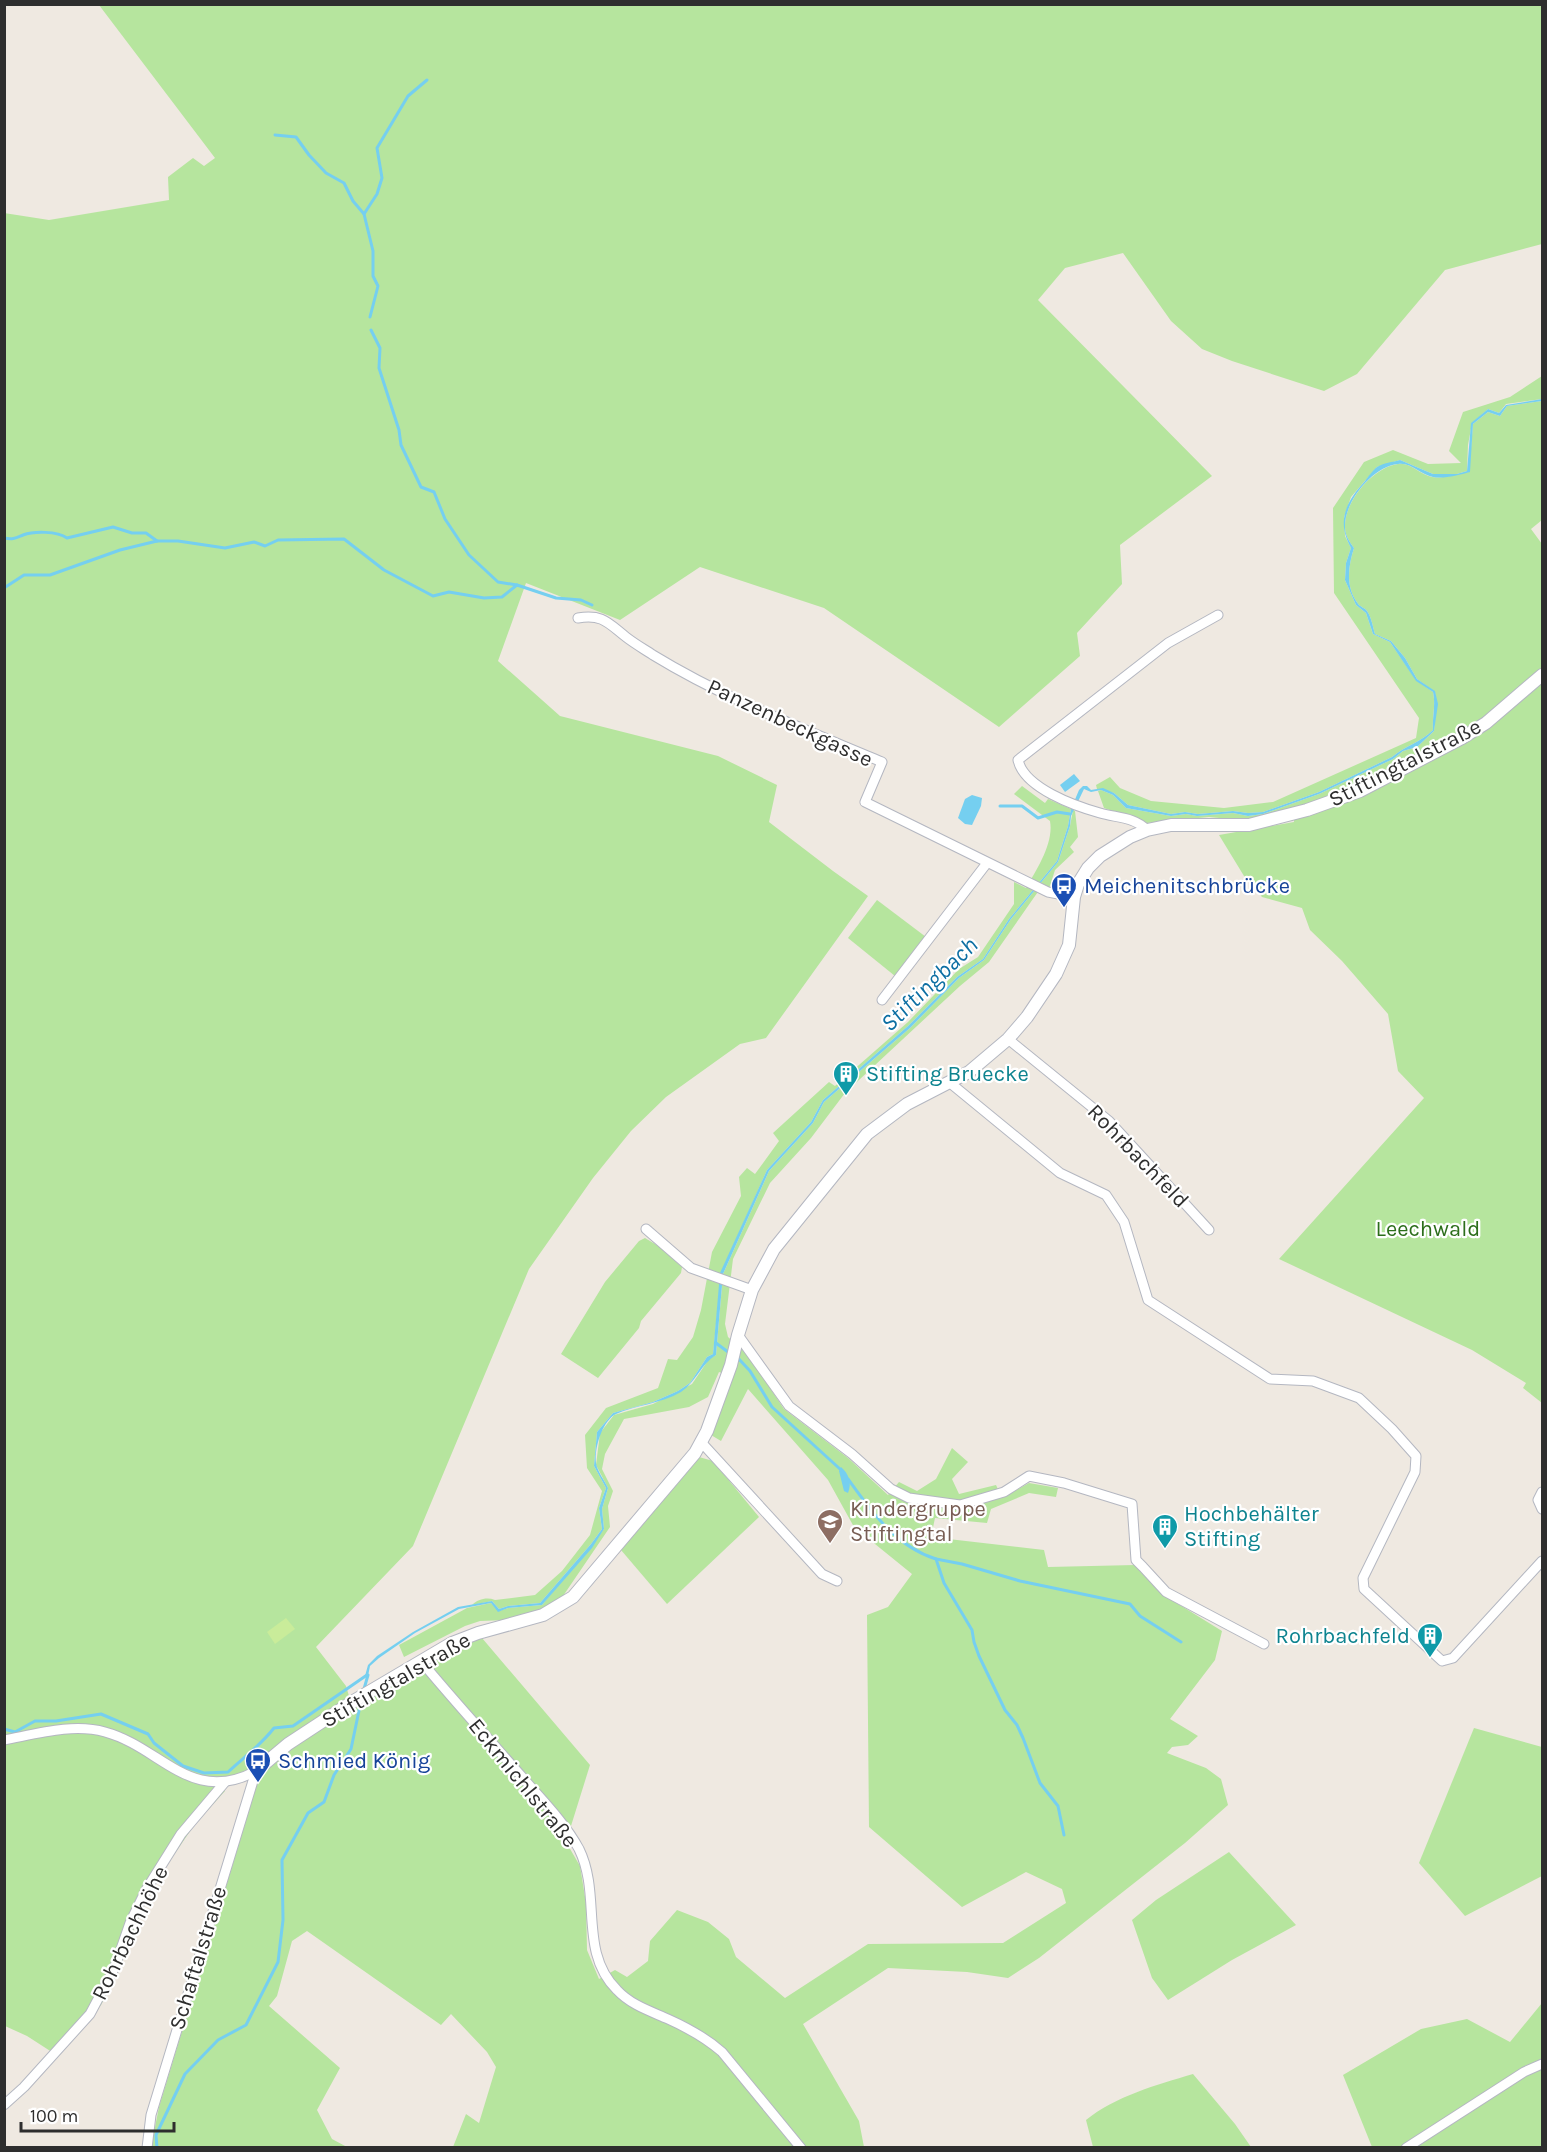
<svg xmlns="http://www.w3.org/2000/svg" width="1547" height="2152" font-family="Karla,sans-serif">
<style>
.green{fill:#b6e59e}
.pitch{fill:#c9ec9a}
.water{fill:#75cff0}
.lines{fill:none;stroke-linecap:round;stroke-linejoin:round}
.stream{stroke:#75cff0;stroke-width:3}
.minor-casing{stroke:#b4b7c1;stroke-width:11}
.tertiary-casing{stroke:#b4b7c1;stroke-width:14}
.minor{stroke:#fff;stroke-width:9}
.tertiary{stroke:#fff;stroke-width:12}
.labels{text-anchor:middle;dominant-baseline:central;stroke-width:4.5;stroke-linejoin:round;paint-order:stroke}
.street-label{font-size:22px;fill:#2e2e2e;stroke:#fff}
.transit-label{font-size:22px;fill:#164399;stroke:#fff;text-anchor:start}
.culture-label{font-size:22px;fill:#0d838f;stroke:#fff;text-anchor:start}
.park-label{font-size:22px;fill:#2c6e1b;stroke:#fff}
.education-label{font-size:22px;fill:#785e54;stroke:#fff;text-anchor:start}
.water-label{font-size:24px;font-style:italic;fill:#0d6fa3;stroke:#fff}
</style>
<rect width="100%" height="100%" fill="#efe9e1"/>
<g class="green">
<path d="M 99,5 L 1542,5 L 1542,244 L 1445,270 L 1357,374 L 1324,391 L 1232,361 L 1202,349 L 1171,321 L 1123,253 L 1065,268 L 1038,300 L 1212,476 L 1120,545 L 1122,584 L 1077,633 L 1080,656 L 999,727 L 824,608 L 700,567 L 620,620 L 526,583 L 498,661 L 560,716 L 718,756 L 777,785 L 769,822 L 833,871 L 868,896 L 766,1038 L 740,1044 L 666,1097 L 631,1131 L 593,1178 L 529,1269 L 413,1546 L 316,1647 L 346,1686 L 349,1696 L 287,1739 L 322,1725 L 333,1726 L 333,1720 L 447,1651 L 482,1638 L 590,1765 L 566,1842 L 580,1866 L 586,1903 L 587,1950 L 599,1979 L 615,1970 L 627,1977 L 648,1961 L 650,1941 L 677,1910 L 708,1922 L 729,1939 L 736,1957 L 785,1998 L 868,1944 L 1003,1943 L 1066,1903 L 1062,1889 L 1026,1872 L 962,1907 L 869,1827 L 867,1615 L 888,1607 L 912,1574 L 854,1527 L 828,1480 L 748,1389 L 721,1441 L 711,1435 L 733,1377 L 719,1372 L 708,1397 L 689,1407 L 624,1419 L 605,1454 L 602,1469 L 613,1491 L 608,1506 L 610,1527 L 563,1596 L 543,1609 L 507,1620 L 480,1621 L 465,1626 L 404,1657 L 399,1645 L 467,1608 L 491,1603 L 499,1611 L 508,1608 L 542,1605 L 604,1529 L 602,1509 L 608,1488 L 596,1465 L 600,1433 L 614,1415 L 653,1404 L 692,1384 L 709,1359 L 716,1355 L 723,1274 L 769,1171 L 813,1123 L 824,1102 L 910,1028 L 959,978 L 984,960 L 1011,919 L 1058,862 L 1070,826 L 1073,810 L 1075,811 L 1078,837 L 1070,847 L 1074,852 L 1055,870 L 1049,889 L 1042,886 L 989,962 L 960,986 L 845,1093 L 811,1138 L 770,1183 L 733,1259 L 725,1324 L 728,1337 L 748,1355 L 784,1409 L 848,1458 L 888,1495 L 899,1482 L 917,1491 L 936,1479 L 952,1448 L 968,1462 L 952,1479 L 959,1494 L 996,1485 L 1002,1498 L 1029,1483 L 1058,1488 L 1056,1497 L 1029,1493 L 991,1509 L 987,1523 L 935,1518 L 931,1537 L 1044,1550 L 1048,1567 L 1135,1565 L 1162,1594 L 1222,1631 L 1215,1660 L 1170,1719 L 1198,1736 L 1188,1745 L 1172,1747 L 1167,1753 L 1206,1768 L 1221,1779 L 1228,1805 L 1185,1843 L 1039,1958 L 1008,1978 L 967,1972 L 888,1968 L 803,2024 L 859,2121 L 864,2147 L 453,2147 L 466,2114 L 479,2123 L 496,2067 L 487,2052 L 451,2014 L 441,2025 L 307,1931 L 292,1941 L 277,1996 L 269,2006 L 340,2068 L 317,2110 L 332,2139 L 347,2147 L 151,2147 L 159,2107 L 261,1771 L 252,1767 L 235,1776 L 212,1778 L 225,1791 L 195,1824 L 149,1891 L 118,1971 L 101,2005 L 58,2056 L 27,2036 L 5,2026 L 4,213 L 49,220 L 169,200 L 168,177 L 193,158 L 204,166 L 215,158 Z"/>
<path d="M 1542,376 L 1542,399 L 1506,404 L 1499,413 L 1488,409 L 1472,423 L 1468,445 L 1467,471 L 1457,474 L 1433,474 L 1400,460 L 1377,467 L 1351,497 L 1344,517 L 1345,536 L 1351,548 L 1346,563 L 1345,580 L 1356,605 L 1366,613 L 1373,634 L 1390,642 L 1416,680 L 1433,692 C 1436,706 1432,716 1433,730 C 1421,742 1405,746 1392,757 L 1319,792 L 1263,812 L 1248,813 L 1233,811 L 1198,814 L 1185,812 L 1171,814 L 1128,805 L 1114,793 L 1097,789 L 1096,785 L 1110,777 L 1120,788 L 1151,801 L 1224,808 L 1273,802 L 1416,738 L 1419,718 L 1334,593 L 1333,508 L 1364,462 L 1393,450 L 1428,464 L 1461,463 L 1449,451 L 1463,412 L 1510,397 Z"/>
<path d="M 1542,401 L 1542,520 L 1531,529 L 1542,544 L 1542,1403 L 1523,1388 L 1526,1383 L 1472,1350 L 1279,1259 L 1424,1098 L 1398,1071 L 1388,1014 L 1342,961 L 1310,930 L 1302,908 L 1262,897 L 1244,876 L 1219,835 L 1294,822 L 1294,809 L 1250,821 L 1209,817 L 1147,823 L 1104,808 L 1098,791 L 1101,790 L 1113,795 L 1126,808 L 1171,816 L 1186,814 L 1197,816 L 1233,813 L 1248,816 L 1263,814 L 1319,794 L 1393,759 L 1403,751 L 1417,747 L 1434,731 C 1435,717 1437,706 1435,692 L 1417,679 L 1405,658 L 1391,641 L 1375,634 C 1373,627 1371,616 1367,611 C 1365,608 1361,607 1359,605 C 1345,588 1348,567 1354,548 C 1349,541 1345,535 1345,527 C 1344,502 1373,467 1398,464 C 1411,462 1420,475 1432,477 C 1443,479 1459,473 1469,472 L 1473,424 L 1488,412 L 1500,416 L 1507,406 Z"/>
<path d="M 1022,786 L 1045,803 L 1048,799 L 1071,809 L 1068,826 L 1057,861 L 1009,919 L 983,959 L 957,977 L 908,1026 L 823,1100 L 811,1122 L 767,1170 L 721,1273 L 713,1354 L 707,1357 L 690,1383 L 678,1391 L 653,1402 L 613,1413 L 597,1432 L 594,1466 L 606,1488 L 599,1508 L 602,1529 L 591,1544 L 540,1603 L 508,1606 L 499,1609 L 492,1601 L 472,1605 C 478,1599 487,1597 495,1600 L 535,1595 L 562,1571 L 590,1535 L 602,1491 L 587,1468 L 585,1435 L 606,1408 L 658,1388 L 668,1359 L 677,1360 L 693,1337 L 701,1310 L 712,1252 L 741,1196 L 739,1177 L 747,1168 L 755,1174 L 779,1141 L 773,1133 L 829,1082 L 835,1086 L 908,1022 L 959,969 L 978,957 L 1014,904 L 1014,882 L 1026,888 C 1037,869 1054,843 1050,821 L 1014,794 Z"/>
<path d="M 877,900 L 926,937 L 895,976 L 848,938 Z"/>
<path d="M 645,1238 L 660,1247 L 682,1267 L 681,1273 L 641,1321 L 639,1328 L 598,1378 L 561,1354 L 605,1282 L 639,1241 Z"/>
<path d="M 699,1457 L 713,1461 L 759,1517 L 667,1604 L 621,1550 Z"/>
<path d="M 1474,1728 L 1542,1747 L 1542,1876 L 1465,1916 L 1419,1863 Z"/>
<path d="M 1229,1852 L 1296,1925 L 1232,1960 L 1168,2000 L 1152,1978 L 1132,1920 L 1156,1900 Z"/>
<path d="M 1542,2003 L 1542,2147 L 1372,2147 L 1343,2075 L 1421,2029 L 1467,2019 L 1510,2042 Z"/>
<path d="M 1193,2074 L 1235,2124 L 1251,2147 L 1093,2147 L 1086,2120 C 1116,2096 1156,2085 1193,2074 Z"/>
</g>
<path class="pitch" d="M 286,1618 L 295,1629 L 275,1644 L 267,1632 Z"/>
<g class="water">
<path d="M 1542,399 L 1542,401 L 1507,406 L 1500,416 L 1488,412 L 1473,424 L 1470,472 C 1459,475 1444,479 1433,477 C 1421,475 1411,462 1398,464 C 1373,466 1344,502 1345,527 C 1345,535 1349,541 1354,548 C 1348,567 1345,588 1359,605 C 1361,607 1365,608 1367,611 C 1371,616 1373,627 1375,634 L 1391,641 L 1405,658 L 1417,679 L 1435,691 L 1438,704 L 1434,731 L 1417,747 L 1403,751 L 1393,759 L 1319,794 L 1263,814 L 1248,816 L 1233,813 L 1197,816 L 1186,814 L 1171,816 L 1126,808 L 1113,795 L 1101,790 L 1091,792 L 1084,789 L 1071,816 L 1070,826 L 1058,862 L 1011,919 L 984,960 L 959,978 L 910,1028 L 824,1102 L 813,1123 L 769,1171 L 723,1274 L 716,1355 C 701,1364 696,1382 681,1392 C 661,1404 635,1405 616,1414 C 602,1421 594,1449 596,1463 C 597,1471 605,1481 608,1488 L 602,1509 L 604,1529 L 592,1548 L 542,1605 L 508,1608 L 498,1612 L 491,1603 L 459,1609 L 415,1633 L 379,1658 L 370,1666 L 368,1676 L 365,1676 L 368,1665 L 377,1656 L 413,1632 L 458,1607 L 492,1601 L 499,1609 L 508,1606 L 540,1603 L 591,1544 L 602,1529 L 599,1508 L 606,1488 L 594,1466 L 597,1432 L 613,1413 L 653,1402 L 678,1391 L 690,1383 L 707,1357 L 713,1354 L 720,1273 L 767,1170 L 811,1122 L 823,1100 L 908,1026 L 957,977 L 983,959 L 1009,919 L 1057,861 L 1068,826 L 1071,809 L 1079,790 L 1083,786 L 1087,786 L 1091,790 L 1103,788 L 1114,793 L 1128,805 L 1171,814 L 1185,812 L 1198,814 L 1233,811 L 1248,813 L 1263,812 L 1319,792 L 1392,757 C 1405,746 1421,742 1433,730 C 1432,717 1436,706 1433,692 L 1416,681 L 1390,642 L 1373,634 L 1366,613 L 1356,605 L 1345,580 L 1346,563 L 1351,548 C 1336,521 1346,502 1365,481 C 1368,477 1373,470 1377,467 C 1383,463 1393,462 1400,460 L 1433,474 L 1457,474 L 1467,471 L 1471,423 L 1488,409 L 1499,413 L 1506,405 Z"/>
<path d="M 1074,774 L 1080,781 L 1065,792 L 1060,785 Z"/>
<path d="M 972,795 L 982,798 L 981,806 L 972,825 L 965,824 L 958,818 L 965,799 Z"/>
<path d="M 841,1467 C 849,1474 852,1483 848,1493 L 844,1491 L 839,1471 Z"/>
</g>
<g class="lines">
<g class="stream">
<path d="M 275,135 L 296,137 L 309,155 L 326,173 L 344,183 L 353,201 L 364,214 L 373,251 L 373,276 L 378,286 L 370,317"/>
<path d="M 364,214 L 377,194 L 382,178 L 377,148 L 408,96 L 427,80"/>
<path d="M 371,330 L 380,348 L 379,368 L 399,430 L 401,445 L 421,487 L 434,492 L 445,519 L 469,555 L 498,582 L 517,585"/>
<path d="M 4,538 C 13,540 16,538 23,535 C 34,531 57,531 67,538 L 113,527 L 132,533 L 146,533 L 157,541"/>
<path d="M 4,588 L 24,575 L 50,575 L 120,550 L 157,541 L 178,541 L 225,548 L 254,542 L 265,546 L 278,540 L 344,539 L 384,570 L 433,596 L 449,592 L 484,598 L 502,597 L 517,585 L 556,598 L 581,600 L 592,605"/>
<path d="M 1000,806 L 1022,806 L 1038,818 L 1057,812 L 1070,814"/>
<path d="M 716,1343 L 728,1352"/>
<path d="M 738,1358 L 750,1371 L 772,1407 L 840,1469"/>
<path d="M 848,1479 C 872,1512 895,1546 936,1559 L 944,1583 L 972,1630 L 974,1642 L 979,1656 L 1005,1710 L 1017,1725 L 1023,1738 L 1040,1783 L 1058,1806 L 1064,1835"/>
<path d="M 936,1559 L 962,1564 L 1020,1581 L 1130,1604 L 1140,1616 L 1181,1642"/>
<path d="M 364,1689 L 368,1675"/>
<path d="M 4,1729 L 15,1732 L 35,1721 L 56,1721 L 101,1714 L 148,1734 L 154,1743 L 183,1766 L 204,1773 L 228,1772 C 244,1757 261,1745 274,1728 L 293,1726 L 367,1675"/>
<path d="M 157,2148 L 156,2135 L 185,2074 L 218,2040 L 246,2025 L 278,1962 L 283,1920 L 282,1860 L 308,1813 L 324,1802 L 334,1775 L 351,1749 L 361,1701"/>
</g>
<defs>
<g id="minor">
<path d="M 578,618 C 603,614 608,623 626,637 C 635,644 644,649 653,655 C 725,699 804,729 882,762 L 865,802 L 1048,892 L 1074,897"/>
<path d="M 1147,830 C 1134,817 1118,818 1100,813 C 1075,806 1024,788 1018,760 L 1168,643 L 1218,615"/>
<path d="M 882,1000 L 987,863"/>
<path d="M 1008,1039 L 1109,1121 L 1209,1230"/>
<path d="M 949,1082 L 1060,1173 L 1106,1195 L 1124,1222 L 1148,1300 L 1270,1379 L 1313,1381 L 1359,1398 L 1392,1429 L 1416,1456 L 1415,1472 L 1363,1578 L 1364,1589 L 1442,1661 L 1453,1658 L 1542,1561"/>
<path d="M 646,1229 L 691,1268 L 752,1290"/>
<path d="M 738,1335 L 789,1406 L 852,1454 L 891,1489 L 909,1498 L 960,1505 L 1004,1492 L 1029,1476 L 1064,1483 L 1132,1504 L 1136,1560 L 1143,1567 L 1166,1592 L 1264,1644"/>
<path d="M 701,1442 L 822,1574 L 837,1581"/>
<path d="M 1542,1492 L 1538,1500 L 1542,1509"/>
<path d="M 421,1661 C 454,1701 489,1739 523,1778 C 542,1800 565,1823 579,1849 C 602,1896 578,1951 617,1990 C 631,2005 650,2011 668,2019 C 688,2028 705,2037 722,2052 L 801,2148"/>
<path d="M 4,1740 C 36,1734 73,1723 105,1732 C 161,1747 191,1806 256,1771"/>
<path d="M 4,2105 L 24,2087 L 90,2014 L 114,1969 L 130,1923 L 146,1890 L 181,1834 L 225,1782"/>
<path d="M 147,2148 L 151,2115 L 256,1771"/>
<path d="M 1406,2148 L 1524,2072 L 1542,2064"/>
</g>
<path id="tertiary" d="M 256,1771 L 288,1744 L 352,1702 L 452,1643 L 478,1633 L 543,1615 L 573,1597 L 695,1453 L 707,1431 L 731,1365 L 738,1335 L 752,1290 L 774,1249 L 867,1134 L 907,1104 L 969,1072 L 1008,1039 L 1027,1017 L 1056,974 L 1069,945 L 1074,897 L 1078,884 L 1088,868 L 1100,856 L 1130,837 L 1147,830 L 1171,825 L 1249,825 L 1307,810 L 1360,791 L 1462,738 L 1486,723 L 1542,675"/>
</defs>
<use href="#minor" class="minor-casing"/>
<use href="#tertiary" class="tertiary-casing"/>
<use href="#minor" class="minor"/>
<use href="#tertiary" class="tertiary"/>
</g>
<defs>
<symbol id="bus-pin" viewBox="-11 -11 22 30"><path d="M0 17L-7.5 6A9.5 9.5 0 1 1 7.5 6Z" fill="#1a4fb4" stroke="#fff"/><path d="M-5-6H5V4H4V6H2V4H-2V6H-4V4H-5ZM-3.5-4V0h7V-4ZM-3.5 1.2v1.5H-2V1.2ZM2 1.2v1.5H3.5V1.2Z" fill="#fff"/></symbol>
<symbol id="building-pin" viewBox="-11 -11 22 30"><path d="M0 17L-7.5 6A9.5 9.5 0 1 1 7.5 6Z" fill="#0f9aa8" stroke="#fff"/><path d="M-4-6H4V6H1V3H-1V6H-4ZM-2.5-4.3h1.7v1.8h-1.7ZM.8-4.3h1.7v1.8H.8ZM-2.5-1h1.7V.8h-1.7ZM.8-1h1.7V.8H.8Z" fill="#fff"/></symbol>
<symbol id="school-pin" viewBox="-11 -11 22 30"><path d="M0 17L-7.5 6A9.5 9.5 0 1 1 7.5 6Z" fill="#8d6e63" stroke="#fff"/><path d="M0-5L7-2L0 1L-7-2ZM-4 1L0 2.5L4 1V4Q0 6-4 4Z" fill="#fff"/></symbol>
</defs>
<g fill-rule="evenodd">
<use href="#bus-pin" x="1049" y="871" width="30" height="40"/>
<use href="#building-pin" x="831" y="1059" width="30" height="40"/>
<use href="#school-pin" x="815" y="1507" width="30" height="40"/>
<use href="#building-pin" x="1150" y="1512" width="30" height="40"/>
<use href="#building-pin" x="1415" y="1621" width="30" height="40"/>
<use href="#bus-pin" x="243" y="1746" width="30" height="40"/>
</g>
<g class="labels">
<g class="street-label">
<text transform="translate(790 723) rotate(25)">Panzenbeckgasse</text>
<text transform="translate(1405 763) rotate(-27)">Stiftingtalstraße</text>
<text transform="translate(1138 1156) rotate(46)">Rohrbachfeld</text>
<text transform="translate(396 1680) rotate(-30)">Stiftingtalstraße</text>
<text transform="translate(523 1783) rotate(51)">Eckmichlstraße</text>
<text transform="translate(130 1933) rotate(-64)">Rohrbachhöhe</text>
<text transform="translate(198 1958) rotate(-73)">Schaftalstraße</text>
</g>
<g class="transit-label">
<text x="1084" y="886">Meichenitschbrücke</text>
<text x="278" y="1761">Schmied König</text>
</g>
<g class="culture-label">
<text x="866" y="1074">Stifting Bruecke</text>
<text x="1184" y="1514">Hochbehälter<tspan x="1184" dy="25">Stifting</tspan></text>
<text x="1410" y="1636" text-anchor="end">Rohrbachfeld</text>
</g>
<g class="park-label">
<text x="1428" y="1229">Leechwald</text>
</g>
<g class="education-label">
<text x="850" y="1509">Kindergruppe<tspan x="850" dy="25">Stiftingtal</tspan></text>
</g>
<g class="water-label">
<text transform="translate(929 984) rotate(-44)">Stiftingbach</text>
</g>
</g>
<rect width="1547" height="2152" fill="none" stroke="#2e2e2e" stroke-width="12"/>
<path d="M21 2122v9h153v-9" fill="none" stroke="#2e2e2e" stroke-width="3"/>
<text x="30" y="2122" font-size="18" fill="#2e2e2e" stroke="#ffffff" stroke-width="4.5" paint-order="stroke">100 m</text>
</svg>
